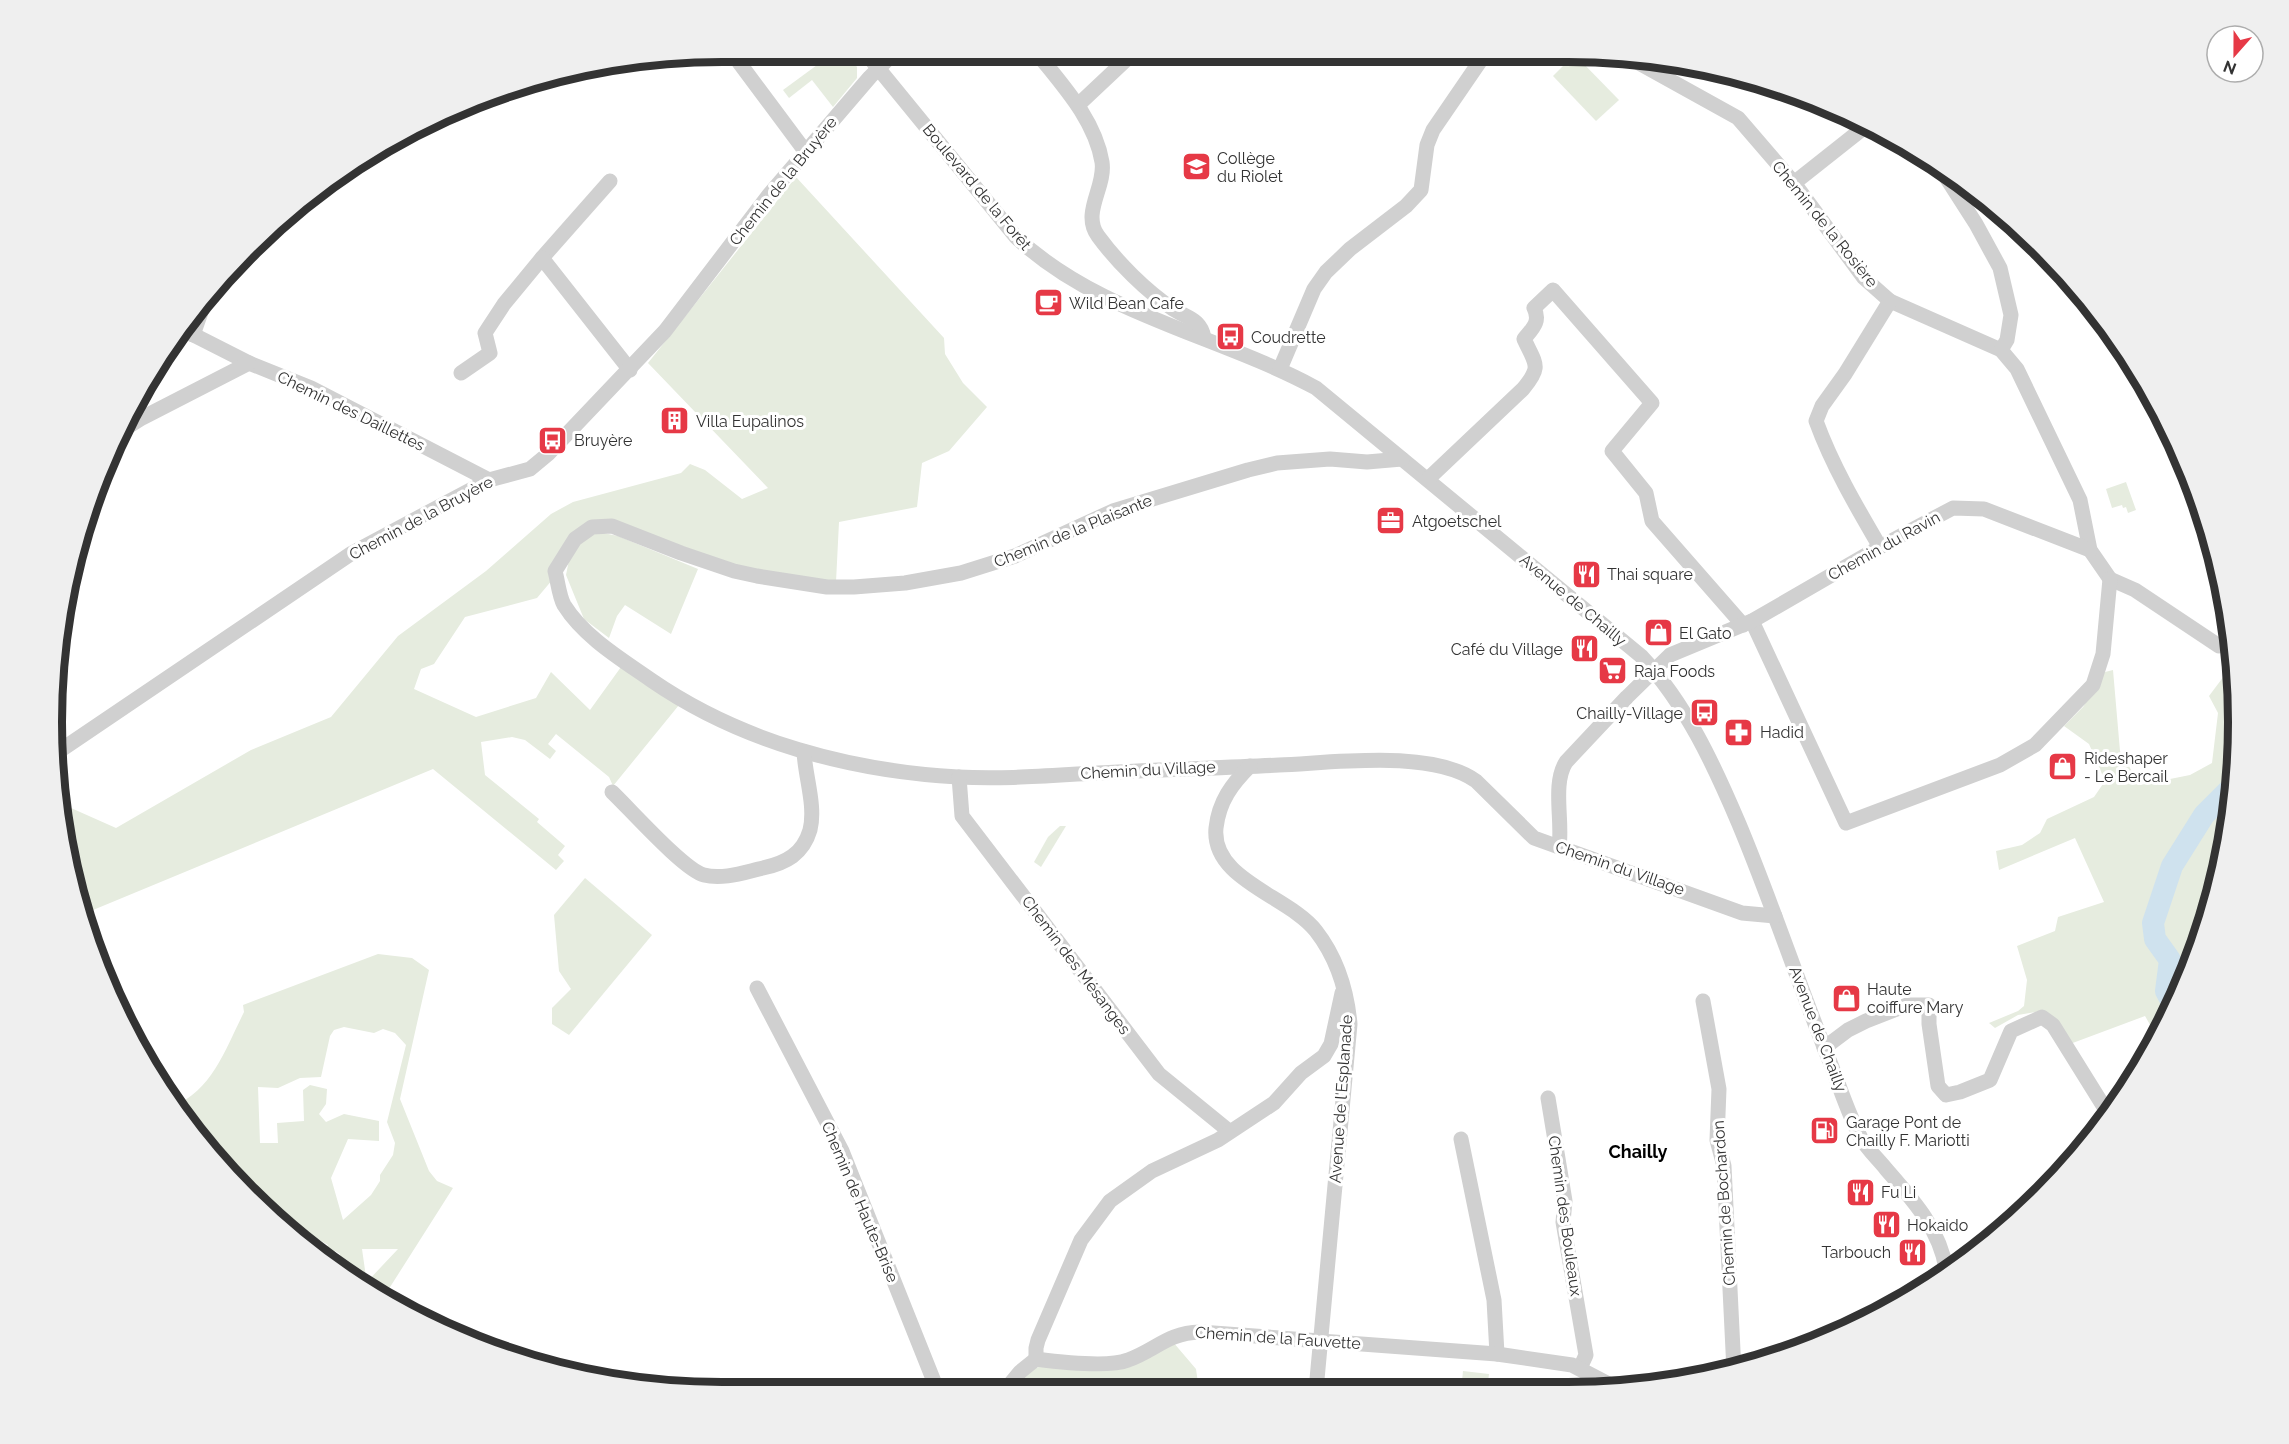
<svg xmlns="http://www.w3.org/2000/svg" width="2289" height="1444" font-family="Raleway,sans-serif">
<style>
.green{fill:#e6ecdf;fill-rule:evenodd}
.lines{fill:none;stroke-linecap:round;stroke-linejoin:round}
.river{stroke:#cfe2ee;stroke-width:22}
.minor{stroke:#d0d0d0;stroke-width:15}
.labels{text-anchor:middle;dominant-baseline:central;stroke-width:6;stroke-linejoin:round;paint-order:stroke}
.poi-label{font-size:16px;fill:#333;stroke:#fff;text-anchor:start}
.street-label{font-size:16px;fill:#333;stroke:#fff}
.neighbourhood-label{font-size:18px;font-weight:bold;fill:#000;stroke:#fff}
.rim{fill:none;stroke:#333;stroke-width:8}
</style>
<rect width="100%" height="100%" fill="#fff"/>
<g class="green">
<path d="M 828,57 L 849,57 L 857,67 L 857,78 L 833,107 L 812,80 L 789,98 L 783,90 Z"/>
<path d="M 1572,57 L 1577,57 L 1619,100 L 1596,121 L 1553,76 Z"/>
<path d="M 796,177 L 944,338 L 945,354 L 963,383 L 987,407 L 949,451 L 922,463 L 917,507 L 839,522 L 836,582 L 739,568 L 628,527 L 598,532 L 618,536 L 698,569 L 671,634 L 625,605 L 617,616 L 609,638 L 584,619 L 566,575 L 569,560 L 537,598 L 465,617 L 434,664 L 421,669 L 414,689 L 476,717 L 536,698 L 551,672 L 590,710 L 621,667 L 679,705 L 613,786 L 609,777 L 556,734 L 548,744 L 556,751 L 550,759 L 525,740 L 512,737 L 481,742 L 485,775 L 539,819 L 537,822 L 565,846 L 558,855 L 564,861 L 556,870 L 433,769 L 81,915 L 74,896 L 62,804 L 116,828 L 251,750 L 331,717 L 398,636 L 486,571 L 551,514 L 573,502 L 681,473 L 690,464 L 705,470 L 742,499 L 768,488 L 648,363 Z"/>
<path d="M 2073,282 L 2109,332 L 2070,300 Z"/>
<path d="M 2126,482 L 2136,510 L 2128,513 L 2126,507 L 2123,508 L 2122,505 L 2112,508 L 2106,489 Z"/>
<path d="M 2233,664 L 2237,766 L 2215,896 L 2169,1019 L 2157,1037 L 2145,1016 L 2070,1044 L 2041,1011 L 2018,1015 L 1995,1028 L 1989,1023 L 2018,1011 L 2024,1006 L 2027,980 L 2017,946 L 2055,931 L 2058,917 L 2104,902 L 2075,838 L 1999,870 L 1996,851 L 2022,845 L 2040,833 L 2047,819 L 2094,797 L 2105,781 L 2089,744 L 2064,726 L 2083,707 L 2105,672 L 2113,670 L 2120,751 L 2140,785 L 2190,775 L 2212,763 L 2218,713 L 2209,696 Z"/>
<path d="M 1060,826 L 1066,826 L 1041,867 L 1034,862 L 1048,837 Z"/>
<path d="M 585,878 L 652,935 L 569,1035 L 552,1024 L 552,1008 L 571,989 L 559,971 L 554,915 Z"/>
<path d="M 378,954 L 412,958 L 429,970 L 400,1099 L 429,1171 L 437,1181 L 453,1188 L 385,1295 L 365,1284 L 398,1249 L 362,1249 L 366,1277 L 361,1282 L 338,1268 L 340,1254 L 335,1251 L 330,1264 L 321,1259 L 328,1245 L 297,1227 L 276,1219 L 218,1165 L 173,1106 C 212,1091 226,1048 244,1012 L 243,1005 ZM 344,1027 L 374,1033 L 383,1029 L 395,1033 L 406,1045 L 387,1122 L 395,1143 L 393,1155 L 380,1175 L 380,1181 L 371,1195 L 343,1220 L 331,1178 L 348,1139 L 379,1141 L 379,1121 L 344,1114 L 326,1122 L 319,1114 L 326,1104 L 327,1089 L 310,1085 L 303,1090 L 304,1121 L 277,1123 L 278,1143 L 260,1143 L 258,1087 L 278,1088 L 300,1078 L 321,1077 L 330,1036 L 334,1030 Z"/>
<path d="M 1173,1342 L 1196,1369 L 1199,1390 L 1013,1389 L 1031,1370 L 1041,1366 L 1100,1368 Z"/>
<path d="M 1463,1371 L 1489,1374 L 1487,1391 L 1461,1391 Z"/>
</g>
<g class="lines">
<path class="river" d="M 2174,1006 L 2166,991 L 2170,960 L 2155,939 L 2153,923 L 2172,866 L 2204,815 L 2233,786"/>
<g class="minor">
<path d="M 735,57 L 805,151"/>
<path d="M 869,57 L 1016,237 C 1098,314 1218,335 1316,388 L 1641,656 C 1686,704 1714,765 1739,824 C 1772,903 1798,983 1830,1062 C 1840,1087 1848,1114 1861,1138 C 1867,1149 1878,1159 1886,1169 C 1912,1199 1940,1229 1946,1269"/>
<path d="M 1040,57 C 1065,88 1095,121 1102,162 C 1106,187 1081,213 1098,236 C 1117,262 1146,291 1173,309 C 1187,318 1201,319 1204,338"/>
<path d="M 1628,57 L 1738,118 L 1794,183 L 1864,278 L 1890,301 L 2001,350 L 2017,369 L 2080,500 L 2090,550 L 2110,579"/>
<path d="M 1078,105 L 1129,57"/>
<path d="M 1942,171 L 1976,224 L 2000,268 L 2011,315 L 2007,340 L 2001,350"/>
<path d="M 1794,183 L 1866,126"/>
<path d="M 542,258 L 610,181"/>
<path d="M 180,328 L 249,363 L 311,388 L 489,480"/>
<path d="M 193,335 L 207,295"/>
<path d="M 1280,369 L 1314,289 L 1326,272 L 1350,249 L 1406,206 L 1421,190 L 1427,145 L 1433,130 L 1483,57"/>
<path d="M 461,373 L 490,353 L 485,333 L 504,304 L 542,258 L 630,370"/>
<path d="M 119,435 L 123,430 L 142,418 L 249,363"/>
<path d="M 1402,459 L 1367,462 L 1330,459 L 1277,463 L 1248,470 L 1113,511 L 1015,556 L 961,573 L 905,583 L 854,587 L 827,587 L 757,576 L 734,571 L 681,553 L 612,526 L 592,527 L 575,539 L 555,571 C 558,582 559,596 564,605 C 584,637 621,659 651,680 C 741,742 850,771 958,777 C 1011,780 1065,774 1118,772 C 1172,769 1225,768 1279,765 C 1332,763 1431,749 1476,781 L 1534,838 L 1742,913 L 1775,916"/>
<path d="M 1428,479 L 1523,389 C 1542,366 1536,365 1524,339 C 1532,329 1541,322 1534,308 L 1553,290 L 1652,403 L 1612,451 L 1646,493 L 1652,521 L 1743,625"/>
<path d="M 1880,547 C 1856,506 1832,465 1816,421 L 1822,406 L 1845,374 L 1890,301"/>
<path d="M 2110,579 L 2135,590 L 2219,646"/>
<path d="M 1752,621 L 1846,823 L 2000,765 L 2035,745 L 2093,685 L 2103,654 L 2110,579"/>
<path d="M 55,754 L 352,553 L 489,480 L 530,469 L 548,454 L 665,331 L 768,196 L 870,77 L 890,57"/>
<path d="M 1250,766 C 1232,784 1219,801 1216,828 C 1211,880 1289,896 1316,931 C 1337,958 1347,991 1350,1024 L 1316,1390"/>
<path d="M 959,777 L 962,816 L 1159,1074 L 1229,1131"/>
<path d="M 612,792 C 630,809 684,870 704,875 C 723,880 745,872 763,868 C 786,863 803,854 810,830 C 816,806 805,776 804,752"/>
<path d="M 1559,847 C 1563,821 1552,784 1566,762 L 1627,697 L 1670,655 L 1752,621 L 1880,547 L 1953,508 L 1984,509 L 2090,550"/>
<path d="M 757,988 L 842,1151 L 937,1389"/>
<path d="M 1703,1001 L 1719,1089 L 1717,1140 L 1724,1166 L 1734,1371"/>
<path d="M 1824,1048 L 1848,1030 L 1866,1021 L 1907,1005 L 1929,1005 L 1929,1024 L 1938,1086 L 1946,1095 L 1960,1092 L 1990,1080 L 2011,1031 L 2042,1017 L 2053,1025 L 2109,1115"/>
<path d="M 1548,1098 L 1565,1201 L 1563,1222 L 1586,1355 L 1580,1368"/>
<path d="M 1461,1139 L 1494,1300 L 1497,1354"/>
<path d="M 1036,1359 L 1036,1348 L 1038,1340 L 1081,1240 L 1110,1201 L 1152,1171 L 1218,1140 L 1274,1103 L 1301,1073 L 1324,1056 L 1331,1044 L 1342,993"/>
<path d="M 1006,1389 L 1020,1372 L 1036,1359 C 1059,1362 1108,1368 1128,1360 C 1156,1350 1167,1333 1200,1332 L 1497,1354 L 1572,1365 L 1620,1390"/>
</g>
</g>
<defs>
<symbol id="school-square" viewBox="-11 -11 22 22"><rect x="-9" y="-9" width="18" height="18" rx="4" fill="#e63946" stroke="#fff"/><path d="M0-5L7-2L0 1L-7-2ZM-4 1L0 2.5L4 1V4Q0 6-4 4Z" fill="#fff"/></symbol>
<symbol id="cafe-square" viewBox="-11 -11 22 22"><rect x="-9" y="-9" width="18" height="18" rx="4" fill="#e63946" stroke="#fff"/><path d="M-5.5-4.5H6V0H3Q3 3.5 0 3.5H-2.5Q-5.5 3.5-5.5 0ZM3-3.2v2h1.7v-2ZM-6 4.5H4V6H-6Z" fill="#fff"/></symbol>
<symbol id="bus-square" viewBox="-11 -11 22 22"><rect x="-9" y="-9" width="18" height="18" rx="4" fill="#e63946" stroke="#fff"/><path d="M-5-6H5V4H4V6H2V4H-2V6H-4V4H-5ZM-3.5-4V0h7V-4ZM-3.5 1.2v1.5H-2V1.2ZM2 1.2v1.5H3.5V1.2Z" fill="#fff"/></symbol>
<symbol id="building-square" viewBox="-11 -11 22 22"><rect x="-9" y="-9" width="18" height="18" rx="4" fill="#e63946" stroke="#fff"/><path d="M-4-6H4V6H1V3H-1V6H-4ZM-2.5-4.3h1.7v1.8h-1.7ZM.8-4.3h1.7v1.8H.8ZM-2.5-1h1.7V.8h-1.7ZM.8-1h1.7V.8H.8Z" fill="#fff"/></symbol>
<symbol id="office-square" viewBox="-11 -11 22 22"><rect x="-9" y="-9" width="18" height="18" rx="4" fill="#e63946" stroke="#fff"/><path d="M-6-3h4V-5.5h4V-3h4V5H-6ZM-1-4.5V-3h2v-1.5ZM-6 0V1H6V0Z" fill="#fff"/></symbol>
<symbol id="restaurant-square" viewBox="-11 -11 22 22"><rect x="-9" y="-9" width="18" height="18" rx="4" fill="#e63946" stroke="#fff"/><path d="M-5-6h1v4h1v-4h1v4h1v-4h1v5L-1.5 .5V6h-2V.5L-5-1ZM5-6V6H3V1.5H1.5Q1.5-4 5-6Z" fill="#fff"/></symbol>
<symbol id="shop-square" viewBox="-11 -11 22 22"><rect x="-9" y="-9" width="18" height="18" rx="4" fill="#e63946" stroke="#fff"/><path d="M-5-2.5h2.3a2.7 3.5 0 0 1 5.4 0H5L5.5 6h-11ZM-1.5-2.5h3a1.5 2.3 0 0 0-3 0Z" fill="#fff"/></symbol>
<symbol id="supermarket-square" viewBox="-11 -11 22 22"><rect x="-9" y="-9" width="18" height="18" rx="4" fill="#e63946" stroke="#fff"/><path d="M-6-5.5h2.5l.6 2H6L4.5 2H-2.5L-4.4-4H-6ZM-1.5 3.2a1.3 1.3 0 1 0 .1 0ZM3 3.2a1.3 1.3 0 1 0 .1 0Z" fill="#fff"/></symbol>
<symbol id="pharmacy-square" viewBox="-11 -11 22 22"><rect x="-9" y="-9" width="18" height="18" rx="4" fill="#e63946" stroke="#fff"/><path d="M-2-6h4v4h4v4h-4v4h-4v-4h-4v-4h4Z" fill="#fff"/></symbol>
<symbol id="fuel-square" viewBox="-11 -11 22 22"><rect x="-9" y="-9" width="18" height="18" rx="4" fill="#e63946" stroke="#fff"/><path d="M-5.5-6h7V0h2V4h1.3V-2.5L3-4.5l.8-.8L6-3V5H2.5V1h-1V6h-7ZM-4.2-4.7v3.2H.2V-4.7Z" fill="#fff"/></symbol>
</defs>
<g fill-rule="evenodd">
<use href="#school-square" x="1180" y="150" width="33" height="33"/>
<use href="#cafe-square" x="1032" y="286" width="33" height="33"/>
<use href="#bus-square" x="1214" y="320" width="33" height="33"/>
<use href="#building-square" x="658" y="404" width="33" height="33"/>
<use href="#bus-square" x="536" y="424" width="33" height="33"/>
<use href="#office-square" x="1374" y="504" width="33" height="33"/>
<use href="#restaurant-square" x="1570" y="558" width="33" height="33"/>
<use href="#shop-square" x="1642" y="616" width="33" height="33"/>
<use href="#restaurant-square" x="1568" y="632" width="33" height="33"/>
<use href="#supermarket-square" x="1596" y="654" width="33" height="33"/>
<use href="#bus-square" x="1688" y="696" width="33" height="33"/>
<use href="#pharmacy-square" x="1722" y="716" width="33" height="33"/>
<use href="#shop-square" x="2046" y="750" width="33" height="33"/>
<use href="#shop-square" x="1830" y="982" width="33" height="33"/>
<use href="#fuel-square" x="1808" y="1114" width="33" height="33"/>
<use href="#restaurant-square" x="1844" y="1176" width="33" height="33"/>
<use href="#restaurant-square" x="1870" y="1208" width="33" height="33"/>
<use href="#restaurant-square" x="1896" y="1236" width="33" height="33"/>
</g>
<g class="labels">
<g class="poi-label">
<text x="1217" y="158">Collège<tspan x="1217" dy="18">du Riolet</tspan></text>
<text x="1069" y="303">Wild Bean Cafe</text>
<text x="1251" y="337">Coudrette</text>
<text x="696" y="421">Villa Eupalinos</text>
<text x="574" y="440">Bruyère</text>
<text x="1412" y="521">Atgoetschel</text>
<text x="1607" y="574">Thai square</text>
<text x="1679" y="633">El Gato</text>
<text x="1563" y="649" text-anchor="end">Café du Village</text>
<text x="1634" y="671">Raja Foods</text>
<text x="1683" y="713" text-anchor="end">Chailly-Village</text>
<text x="1760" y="732">Hadid</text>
<text x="2084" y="758">Rideshaper<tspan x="2084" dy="18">- Le Bercail</tspan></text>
<text x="1867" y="989">Haute<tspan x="1867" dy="18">coiffure Mary</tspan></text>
<text x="1846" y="1122">Garage Pont de<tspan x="1846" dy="18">Chailly F. Mariotti</tspan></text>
<text x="1881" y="1192">Fu Li</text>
<text x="1907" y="1225">Hokaido</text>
<text x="1891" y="1252" text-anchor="end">Tarbouch</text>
</g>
<g class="street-label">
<text transform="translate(783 181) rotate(-51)">Chemin de la Bruyère</text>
<text transform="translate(977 187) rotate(50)">Boulevard de la Forêt</text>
<text transform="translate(1825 224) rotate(51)">Chemin de la Rosière</text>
<text transform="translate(351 411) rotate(26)">Chemin des Daillettes</text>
<text transform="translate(421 518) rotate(-28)">Chemin de la Bruyère</text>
<text transform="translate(1073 531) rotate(-22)">Chemin de la Plaisante</text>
<text transform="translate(1884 546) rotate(-29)">Chemin du Ravin</text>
<text transform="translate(1573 600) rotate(40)">Avenue de Chailly</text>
<text transform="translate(1148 770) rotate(-3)">Chemin du Village</text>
<text transform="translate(1620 868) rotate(19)">Chemin du Village</text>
<text transform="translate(1076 965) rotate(53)">Chemin des Mésanges</text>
<text transform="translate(1818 1029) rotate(69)">Avenue de Chailly</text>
<text transform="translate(1341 1099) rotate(-86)">Avenue de l'Esplanade</text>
<text transform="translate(860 1202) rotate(67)">Chemin de Haute-Brise</text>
<text transform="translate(1724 1203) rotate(-94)">Chemin de Bochardon</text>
<text transform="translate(1565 1216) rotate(82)">Chemin des Bouleaux</text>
<text transform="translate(1278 1338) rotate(4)">Chemin de la Fauvette</text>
</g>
<g class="neighbourhood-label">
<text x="1638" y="1151">Chailly</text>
</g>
</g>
<path d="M0 0H2289V1444H0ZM722 62H1568A660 660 0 0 1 2228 722V722A660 660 0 0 1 1568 1382H722A660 660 0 0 1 62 722V722A660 660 0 0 1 722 62Z" fill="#efefef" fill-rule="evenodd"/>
<path class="rim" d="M722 62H1568A660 660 0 0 1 2228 722V722A660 660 0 0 1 1568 1382H722A660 660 0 0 1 62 722V722A660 660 0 0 1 722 62Z"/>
<g transform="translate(2235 54) rotate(201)"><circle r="28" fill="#ffffff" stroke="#adadad" stroke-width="1.5"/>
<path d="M0-4.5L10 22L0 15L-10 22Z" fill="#e63946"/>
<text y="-9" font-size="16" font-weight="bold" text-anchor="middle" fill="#333333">N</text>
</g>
</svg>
